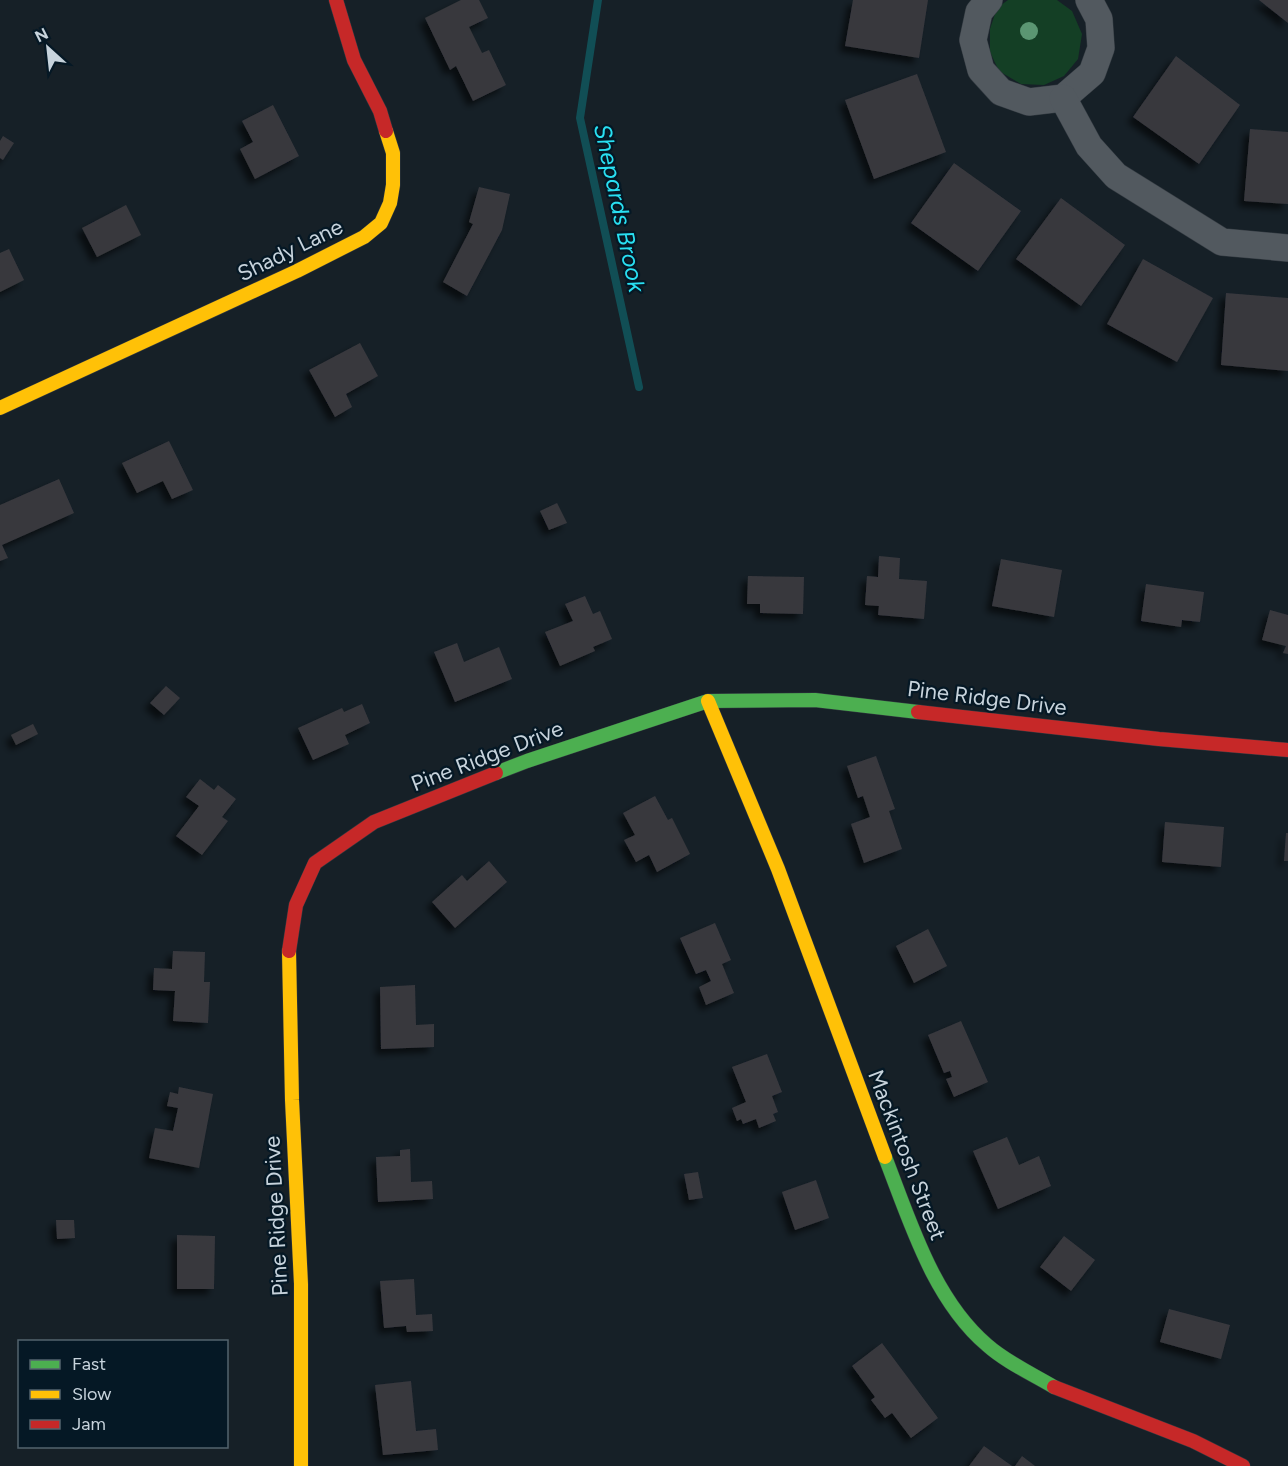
<svg xmlns="http://www.w3.org/2000/svg" width="1288" height="1466" font-family="Figtree,sans-serif">
<style>
.green{fill:#143f25}
.lines{fill:none;stroke-linecap:round;stroke-linejoin:round}
.stream{stroke:#114e55;stroke-width:8}
.building{fill:#38383e;filter:url(#shadow)}
.street-casing{stroke:#333a41;stroke-width:28}
.fast-casing{stroke:#333a41;stroke-width:15}
.slow-casing{stroke:#333a41;stroke-width:15}
.jam-casing{stroke:#333a41;stroke-width:15}
.street{stroke:#52595f;stroke-width:27}
.fast{stroke:#4caf50;stroke-width:14}
.slow{stroke:#ffc107;stroke-width:14}
.jam{stroke:#c62828;stroke-width:14}
.tree{fill:#5b9672}
.labels{text-anchor:middle;dominant-baseline:central;stroke-width:4.5;stroke-linejoin:round;paint-order:stroke}
.street-label{font-size:22px;fill:#c7d3dc;stroke:#051825}
.water-label{font-size:24px;font-style:italic;fill:#29e0f2;stroke:#051825}
</style>
<defs>
<filter id="shadow"><feDropShadow dx="-5.5" dy="5.5" stdDeviation="3" flood-color="#0009"/></filter>
</defs>
<rect width="100%" height="100%" fill="#162027"/>
<path class="green" d="M 1008,0 L 1057,0 L 1072,11 L 1082,34 L 1078,59 L 1064,76 L 1044,85 L 1021,84 L 999,71 L 990,52 L 990,29 L 997,8 Z"/>
<g class="lines">
<path class="stream" d="M 598,0 L 580,118 L 639,387"/>
</g>
<g class="building">
<path d="M 461,0 L 479,0 L 488,18 L 469,27 L 482,53 L 489,50 L 506,85 L 473,101 L 456,66 L 450,70 L 425,18 Z"/>
<path d="M 853,0 L 928,0 L 919,58 L 845,46 Z"/>
<path d="M 1259,0 L 1288,0 L 1288,23 Z"/>
<path d="M 1176,56 L 1240,105 L 1199,164 L 1133,117 Z"/>
<path d="M 917,74 L 946,152 L 874,179 L 845,100 Z"/>
<path d="M 273,105 L 299,156 L 255,179 L 240,149 L 253,142 L 242,121 Z"/>
<path d="M 1250,129 L 1288,132 L 1288,204 L 1244,201 Z"/>
<path d="M 3,136 L 14,143 L 3,160 L 0,158 L 0,141 Z"/>
<path d="M 954,163 L 1021,211 L 978,271 L 911,223 Z"/>
<path d="M 479,187 L 510,194 L 502,230 L 467,296 L 443,282 L 473,224 L 469,222 Z"/>
<path d="M 1061,198 L 1125,245 L 1081,306 L 1016,259 Z"/>
<path d="M 126,205 L 141,235 L 97,257 L 82,228 Z"/>
<path d="M 9,249 L 24,280 L 0,292 L 0,253 Z"/>
<path d="M 1143,259 L 1213,298 L 1177,362 L 1107,324 Z"/>
<path d="M 1226,293 L 1288,298 L 1288,371 L 1221,365 Z"/>
<path d="M 360,343 L 378,376 L 346,394 L 352,407 L 335,417 L 309,370 Z"/>
<path d="M 169,441 L 193,490 L 172,499 L 163,481 L 137,493 L 122,463 Z"/>
<path d="M 59,479 L 74,513 L 2,545 L 8,558 L 0,561 L 0,505 Z"/>
<path d="M 557,503 L 567,523 L 549,530 L 540,511 Z"/>
<path d="M 879,556 L 900,558 L 899,579 L 927,581 L 924,619 L 878,615 L 879,606 L 865,605 L 867,576 L 878,577 Z"/>
<path d="M 1001,559 L 1062,570 L 1054,617 L 992,606 Z"/>
<path d="M 748,576 L 804,577 L 803,614 L 760,613 L 760,604 L 747,604 Z"/>
<path d="M 1146,584 L 1204,592 L 1200,622 L 1182,620 L 1181,627 L 1141,621 Z"/>
<path d="M 585,596 L 593,614 L 600,611 L 612,639 L 593,647 L 595,651 L 560,666 L 545,632 L 573,621 L 565,604 Z"/>
<path d="M 1270,610 L 1288,615 L 1288,654 L 1283,653 L 1286,646 L 1262,640 Z"/>
<path d="M 457,643 L 464,662 L 499,647 L 512,679 L 455,702 L 434,652 Z"/>
<path d="M 166,686 L 180,698 L 164,715 L 150,703 Z"/>
<path d="M 362,704 L 370,723 L 345,735 L 349,744 L 313,760 L 298,728 L 342,708 L 344,712 Z"/>
<path d="M 33,724 L 38,734 L 16,745 L 11,735 Z"/>
<path d="M 876,756 L 895,809 L 889,811 L 902,849 L 864,863 L 851,824 L 870,817 L 863,796 L 858,798 L 847,766 Z"/>
<path d="M 200,779 L 214,790 L 218,785 L 236,799 L 222,817 L 228,821 L 202,855 L 176,836 L 199,806 L 186,797 Z"/>
<path d="M 655,796 L 668,820 L 672,818 L 690,854 L 657,872 L 649,855 L 636,862 L 624,840 L 635,835 L 623,813 Z"/>
<path d="M 1165,822 L 1224,827 L 1221,867 L 1162,862 Z"/>
<path d="M 1286,833 L 1288,833 L 1288,861 L 1284,861 Z"/>
<path d="M 489,861 L 507,882 L 455,928 L 432,902 L 462,875 L 467,881 Z"/>
<path d="M 715,923 L 731,960 L 722,964 L 734,993 L 706,1005 L 699,987 L 711,981 L 706,970 L 696,974 L 680,938 Z"/>
<path d="M 928,929 L 947,966 L 914,983 L 896,946 Z"/>
<path d="M 173,951 L 205,952 L 204,982 L 210,982 L 208,1023 L 173,1021 L 175,991 L 153,990 L 154,968 L 172,969 Z"/>
<path d="M 415,985 L 416,1025 L 434,1024 L 434,1047 L 381,1049 L 380,987 Z"/>
<path d="M 961,1021 L 988,1082 L 954,1097 L 946,1079 L 952,1077 L 950,1071 L 944,1073 L 928,1035 Z"/>
<path d="M 767,1054 L 782,1092 L 772,1096 L 778,1112 L 773,1114 L 776,1121 L 759,1128 L 756,1119 L 743,1124 L 741,1119 L 737,1121 L 732,1108 L 746,1102 L 732,1067 Z"/>
<path d="M 179,1087 L 213,1094 L 199,1168 L 149,1158 L 155,1128 L 173,1131 L 178,1108 L 167,1106 L 170,1092 L 178,1094 Z"/>
<path d="M 1007,1137 L 1019,1165 L 1039,1156 L 1051,1186 L 998,1209 L 973,1151 Z"/>
<path d="M 410,1149 L 411,1182 L 432,1181 L 433,1199 L 378,1202 L 376,1157 L 400,1156 L 400,1150 Z"/>
<path d="M 698,1172 L 703,1198 L 689,1200 L 684,1174 Z"/>
<path d="M 816,1180 L 829,1218 L 795,1230 L 782,1192 Z"/>
<path d="M 56,1220 L 74,1220 L 75,1238 L 57,1239 Z"/>
<path d="M 177,1235 L 215,1236 L 214,1289 L 177,1289 Z"/>
<path d="M 1064,1236 L 1095,1260 L 1071,1291 L 1040,1267 Z"/>
<path d="M 414,1279 L 416,1315 L 432,1314 L 433,1331 L 407,1332 L 406,1326 L 384,1328 L 380,1281 Z"/>
<path d="M 1169,1309 L 1230,1325 L 1221,1359 L 1160,1342 Z"/>
<path d="M 882,1343 L 938,1418 L 911,1438 L 892,1413 L 885,1418 L 871,1400 L 875,1397 L 852,1366 Z"/>
<path d="M 411,1381 L 416,1431 L 436,1429 L 438,1450 L 383,1455 L 375,1385 Z"/>
<path d="M 984,1446 L 1012,1466 L 969,1466 Z"/>
<path d="M 1022,1456 L 1035,1466 L 1015,1466 Z"/>
</g>
<g class="lines">
<defs>
<g id="street">
<path d="M 989,0 L 979,12 L 973,40 L 981,70 L 1001,92 L 1029,102 L 1063,98 L 1092,73 L 1101,48 L 1099,19 L 1089,0"/>
<path d="M 1063,98 L 1089,146 L 1116,176 L 1222,242 L 1288,248"/>
</g>
<g id="fast">
<path d="M 496,773 L 527,761 L 708,701 L 815,700 L 918,712"/>
<path d="M 885,1157 C 910,1221 933,1299 987,1345 C 1006,1362 1032,1374 1054,1387"/>
</g>
<g id="slow">
<path d="M 0,408 L 297,271 L 364,237 L 381,223 L 390,203 L 393,185 L 393,153 L 386,131"/>
<path d="M 708,701 L 778,869 L 885,1157"/>
<path d="M 289,951 L 292,1100 L 301,1284 L 301,1466"/>
</g>
<g id="jam">
<path d="M 336,0 L 354,60 L 380,111 L 386,131"/>
<path d="M 918,712 L 1159,739 L 1288,750"/>
<path d="M 289,951 L 296,905 L 315,863 L 374,822 L 496,773"/>
<path d="M 1054,1387 L 1193,1441 L 1243,1466"/>
</g>
</defs>
<use href="#street" class="street-casing"/>
<use href="#fast" class="fast-casing"/>
<use href="#slow" class="slow-casing"/>
<use href="#jam" class="jam-casing"/>
<use href="#street" class="street"/>
<use href="#fast" class="fast"/>
<use href="#slow" class="slow"/>
<use href="#jam" class="jam"/>
</g>
<circle class="tree" cx="1029" cy="31" r="9"/>
<g class="labels">
<g class="street-label">
<text transform="translate(290 250) rotate(-26)">Shady Lane</text>
<text transform="translate(987 698) rotate(7)">Pine Ridge Drive</text>
<text transform="translate(487 756) rotate(-21)">Pine Ridge Drive</text>
<text transform="translate(907 1155) rotate(69)">Mackintosh Street</text>
<text transform="translate(276 1216) rotate(-93)">Pine Ridge Drive</text>
</g>
<g class="water-label">
<text transform="translate(620 208) rotate(78)">Shepards Brook</text>
</g>
</g>
<rect x="18" y="1340" width="210" height="108" fill="#051825" stroke="#53636e" stroke-width="1.5"/>
<rect x="30" y="1360" width="30" height="9" fill="#4caf50" stroke="#53636e" stroke-width="1.5"/>
<text x="72" y="1370" font-size="18" fill="#c7d3dc">Fast</text>
<rect x="30" y="1390" width="30" height="9" fill="#ffc107" stroke="#53636e" stroke-width="1.5"/>
<text x="72" y="1400" font-size="18" fill="#c7d3dc">Slow</text>
<rect x="30" y="1420" width="30" height="9" fill="#c62828" stroke="#53636e" stroke-width="1.5"/>
<text x="72" y="1430" font-size="18" fill="#c7d3dc">Jam</text>
<g transform="translate(48 48) rotate(333)" stroke="#051825" stroke-width="4.5" paint-order="stroke">
<path d="M0-4.5L10 22L0 15L-10 22Z" fill="#c7d3dc"/>
<text y="-9" font-size="16" font-weight="bold" text-anchor="middle" fill="#c7d3dc">N</text>
</g>
</svg>
